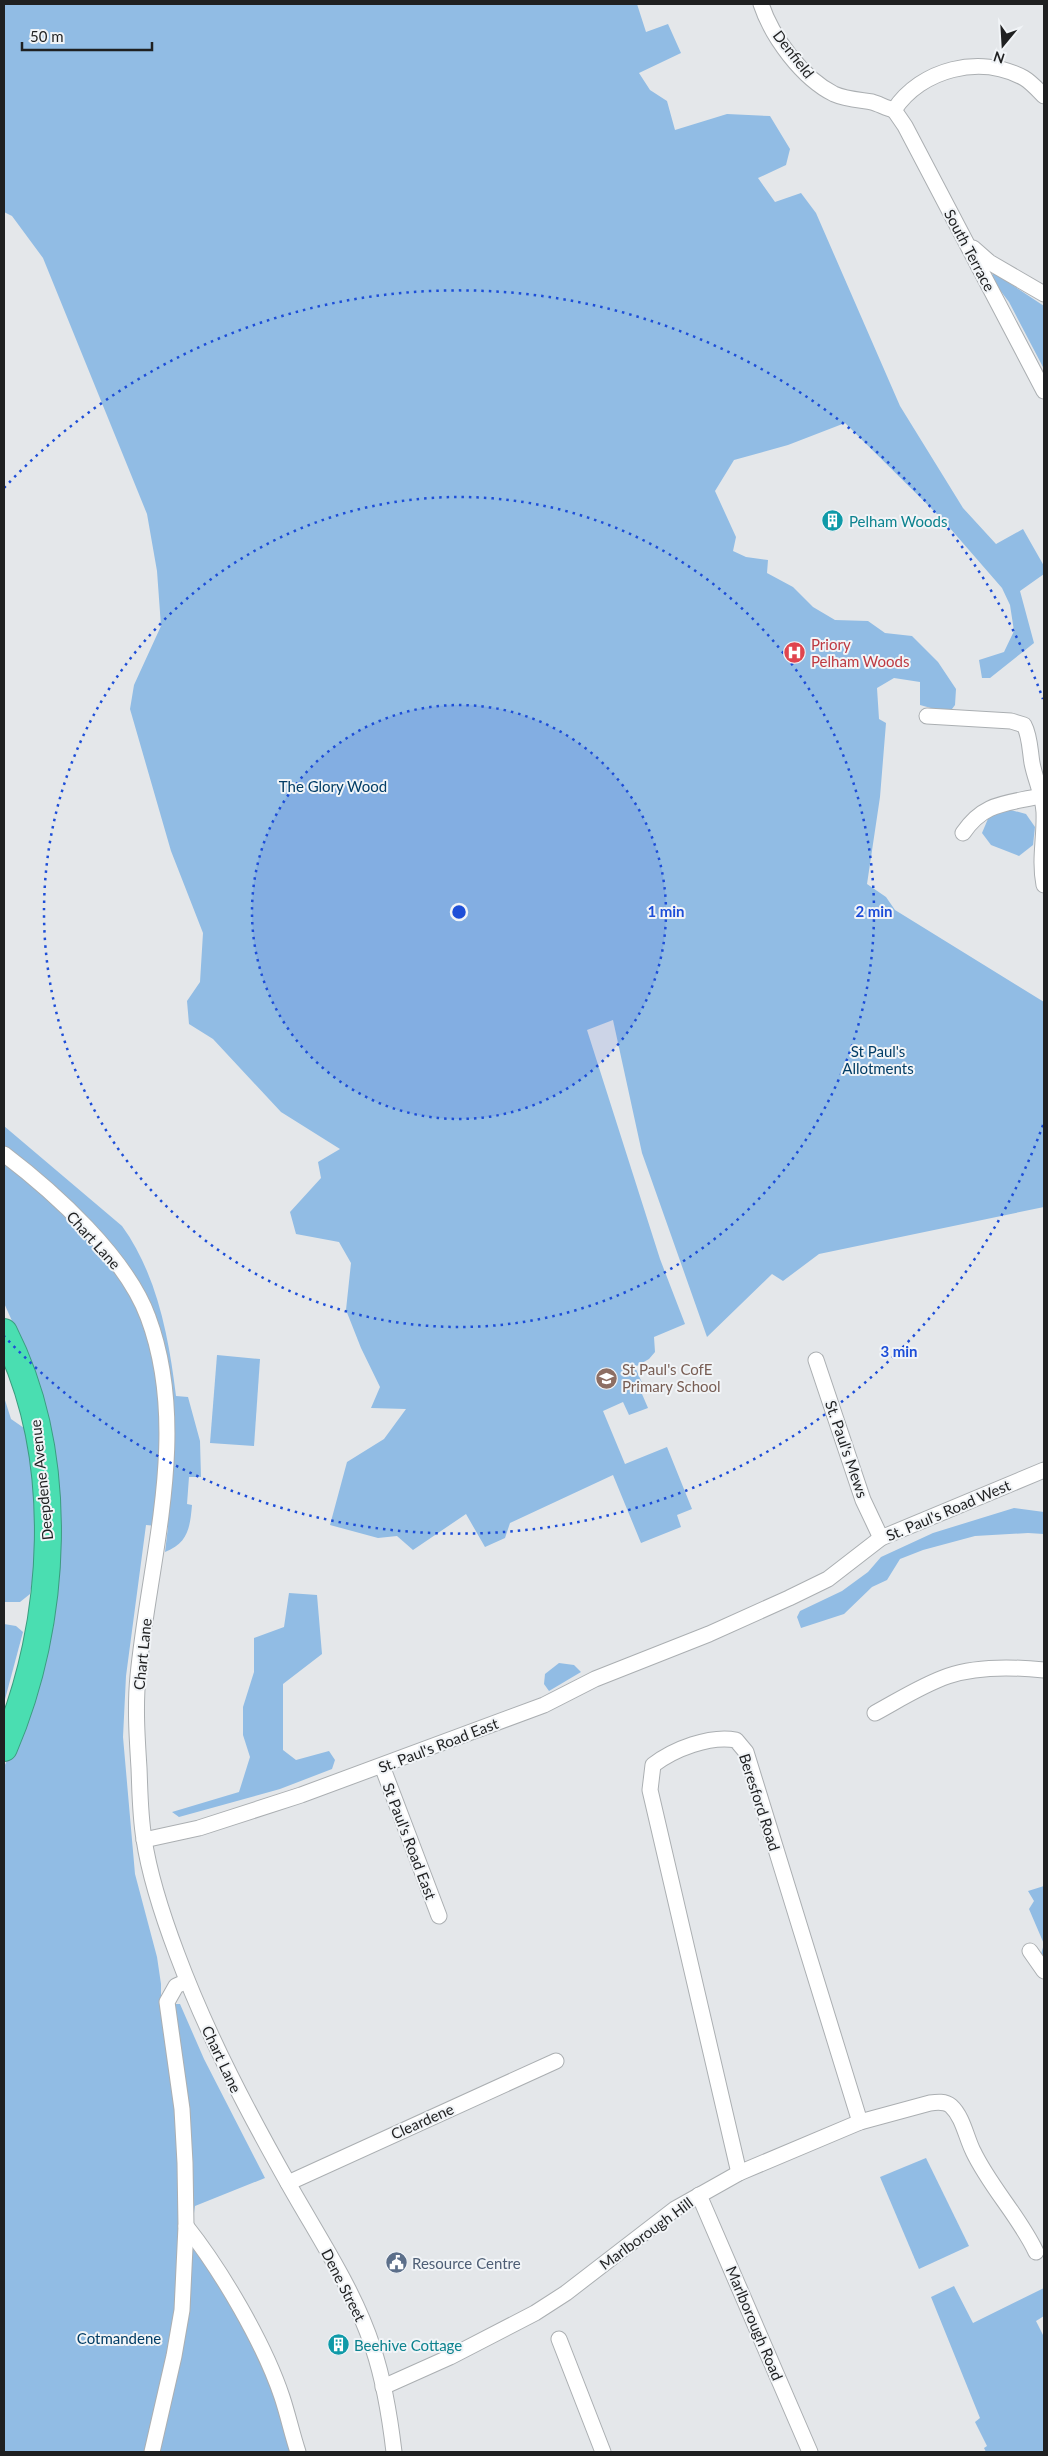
<svg xmlns="http://www.w3.org/2000/svg" width="1048" height="2456" font-family="Lato,sans-serif">
<style>
.green{fill:#91bce4}
.lines{fill:none;stroke-linecap:round;stroke-linejoin:round}
.street-casing{stroke:#abafb2;stroke-width:17}
.highway-casing{stroke:#3b9c7f;stroke-width:28}
.street{stroke:#fff;stroke-width:15}
.highway{stroke:#4adeb1;stroke-width:26}
.ring{fill:none;stroke:#1d4ed8;stroke-width:2.5;stroke-dasharray:2.5 5}
.labels{text-anchor:middle;dominant-baseline:central;stroke-width:4;stroke-linejoin:round;paint-order:stroke}
.street-label{font-size:15px;fill:#1f2021;stroke:#f1f4f7}
.culture-label{font-size:15px;fill:#0d838f;stroke:#f1f4f7;text-anchor:start}
.health-label{font-size:15px;fill:#be3a42;stroke:#f1f4f7;text-anchor:start}
.park-label{font-size:15px;fill:#023d66;stroke:#f1f4f7}
.education-label{font-size:15px;fill:#785e54;stroke:#f1f4f7;text-anchor:start}
.service-label{font-size:15px;fill:#4e5e75;stroke:#f1f4f7;text-anchor:start}
.centre{fill:#1d4ed8;stroke:#f1f4f7;stroke-width:2.5}
.ring-label{font-size:15px;text-anchor:middle;font-weight:bold;fill:#1d4ed8;stroke:#f1f4f7;stroke-width:4;stroke-linejoin:round;paint-order:stroke}
</style>
<rect width="100%" height="100%" fill="#e4e7ea"/>
<g class="green">
<path d="M 4,4 L 637,4 L 646,32 L 668,24 L 681,53 L 639,73 L 650,90 L 667,101 L 675,130 L 727,114 L 770,116 L 790,149 L 786,165 L 758,178 L 775,202 L 801,193 L 816,213 L 900,406 L 963,508 L 996,544 L 1023,529 L 1044,566 L 1044,574 L 1020,591 L 1034,643 L 990,678 L 982,678 L 979,660 L 1004,652 L 1014,631 L 1010,605 L 1002,588 L 942,519 L 845,423 L 788,445 L 734,460 L 715,491 L 736,537 L 733,551 L 746,557 L 768,560 L 767,573 L 793,587 L 813,607 L 835,620 L 868,621 L 885,633 L 912,636 L 938,662 L 956,689 L 955,705 L 949,713 L 920,705 L 920,682 L 894,678 L 877,688 L 879,719 L 886,723 L 880,797 L 867,884 L 886,897 L 895,910 L 1044,1002 L 1044,1207 L 819,1254 L 783,1281 L 772,1274 L 707,1337 L 642,1153 L 613,1020 L 587,1030 L 660,1259 L 685,1324 L 654,1337 L 655,1352 L 649,1359 L 635,1367 L 643,1385 L 639,1387 L 648,1408 L 629,1415 L 623,1402 L 603,1411 L 625,1464 L 667,1447 L 692,1509 L 677,1515 L 681,1527 L 641,1543 L 613,1475 L 510,1523 L 505,1538 L 485,1547 L 466,1514 L 413,1550 L 397,1536 L 378,1538 L 330,1525 L 347,1462 L 384,1439 L 406,1409 L 371,1408 L 380,1387 L 361,1348 L 346,1310 L 351,1263 L 339,1242 L 296,1234 L 290,1212 L 321,1178 L 318,1162 L 340,1149 L 281,1112 L 213,1039 L 189,1024 L 187,1001 L 200,982 L 203,933 L 171,851 L 130,709 L 134,685 L 161,626 L 157,571 L 147,514 L 43,258 L 12,216 L 4,212 Z"/>
<path d="M 994,273 L 1044,306 L 1044,369 L 1009,302 L 990,277 Z"/>
<path d="M 1007,809 L 1026,814 L 1035,827 L 1033,845 L 1019,856 L 991,845 L 982,833 L 990,814 Z"/>
<path d="M 4,1126 L 122,1226 C 157,1274 169,1338 176,1396 L 188,1397 L 200,1441 L 201,1477 L 189,1477 L 187,1504 L 192,1505 C 190,1528 188,1543 165,1552 L 168,1527 L 146,1525 L 126,1676 L 123,1737 L 135,1874 L 157,1957 L 161,1984 L 161,2004 L 180,2004 L 204,2059 L 265,2178 L 195,2206 L 193,2220 L 195,2252 L 203,2256 L 215,2273 L 273,2382 L 293,2452 L 4,2452 L 4,1767 L 37,1694 L 54,1624 L 61,1549 L 59,1485 L 29,1359 L 4,1303 Z"/>
<path d="M 217,1355 L 260,1359 L 254,1446 L 210,1443 Z"/>
<path d="M 4,1397 L 11,1419 L 24,1428 C 36,1481 41,1540 30,1594 L 20,1602 L 4,1602 Z"/>
<path d="M 1014,1508 L 1044,1512 L 1044,1534 L 1028,1533 L 975,1536 L 923,1550 L 900,1559 L 887,1580 L 872,1587 L 844,1614 L 801,1628 L 797,1617 L 800,1611 L 842,1591 L 868,1572 L 881,1557 L 933,1533 Z"/>
<path d="M 289,1593 L 317,1595 L 322,1654 L 283,1684 L 283,1750 L 296,1760 L 329,1751 L 335,1760 L 332,1769 L 280,1789 L 179,1817 L 172,1812 L 239,1792 L 250,1757 L 243,1735 L 243,1707 L 254,1672 L 254,1638 L 284,1627 Z"/>
<path d="M 4,1624 L 16,1626 L 23,1632 L 4,1703 Z"/>
<path d="M 559,1663 L 574,1665 L 581,1672 L 549,1691 L 544,1684 L 545,1674 Z"/>
<path d="M 1044,1886 L 1044,1961 L 1041,1954 L 1044,1944 L 1029,1909 L 1034,1901 L 1028,1891 Z"/>
<path d="M 926,2158 L 969,2246 L 919,2269 L 880,2177 Z"/>
<path d="M 954,2286 L 973,2323 L 1044,2288 L 1044,2316 L 1036,2321 L 1044,2337 L 1044,2452 L 986,2452 L 984,2448 L 987,2446 L 975,2422 L 980,2418 L 931,2297 Z"/>
</g>
<g class="lines">
<defs>
<g id="street">
<path d="M 761,4 C 772,37 802,78 834,94 C 845,99 860,100 872,102 C 879,104 886,108 894,110"/>
<path d="M 894,110 L 905,126 L 1044,391"/>
<path d="M 894,110 C 921,69 980,54 1024,78 C 1031,82 1038,90 1044,96"/>
<path d="M 973,248 L 989,262 L 1044,294"/>
<path d="M 927,716 L 1011,721 L 1024,725 C 1030,736 1030,751 1032,763 C 1035,779 1043,795 1044,812 C 1045,838 1039,859 1044,885"/>
<path d="M 963,833 C 984,802 1006,804 1040,796"/>
<path d="M 4,1154 C 54,1192 126,1257 148,1317 C 191,1432 149,1559 138,1676 C 135,1706 137,1737 139,1768 C 140,1792 140,1815 144,1839 C 150,1879 163,1917 177,1954 C 208,2037 249,2114 292,2190 C 321,2241 355,2292 373,2348 C 384,2381 390,2418 394,2452"/>
<path d="M 816,1360 L 863,1500 L 881,1538"/>
<path d="M 875,1713 C 899,1700 922,1685 948,1676 C 977,1666 1014,1667 1044,1670"/>
<path d="M 382,1766 L 439,1916"/>
<path d="M 144,1840 L 199,1828 L 301,1795 L 544,1705 L 595,1679 L 709,1634 L 789,1598 L 828,1579 L 881,1538 L 1044,1470"/>
<path d="M 1030,1951 L 1044,1971"/>
<path d="M 739,2173 L 650,1790 L 653,1765 C 674,1749 710,1735 736,1740 L 746,1752 L 860,2122"/>
<path d="M 288,2183 L 556,2061"/>
<path d="M 699,2195 L 810,2452"/>
<path d="M 186,2226 C 221,2270 264,2343 282,2397 C 288,2415 292,2434 298,2452"/>
<path d="M 559,2339 L 603,2452"/>
<path d="M 383,2387 L 450,2357 L 535,2313 L 566,2293 L 675,2209 L 739,2173 L 860,2122 L 930,2103 C 937,2102 945,2101 951,2106 C 963,2117 966,2137 973,2151 C 990,2187 1019,2216 1036,2252"/>
<path d="M 152,2452 L 174,2356 L 182,2310 L 186,2226 L 185,2163 L 182,2109 L 167,2002 L 176,1986 L 187,1981"/>
</g>
<path id="highway" d="M 4,1332 C 67,1456 58,1623 4,1748"/>
</defs>
<use href="#street" class="street-casing"/>
<use href="#highway" class="highway-casing"/>
<use href="#street" class="street"/>
<use href="#highway" class="highway"/>
</g>
<circle cx="459" cy="912" r="207" fill="#1d4ed8" fill-opacity=".12"/>
<g class="ring">
<circle cx="459" cy="912" r="207"/>
<circle cx="459" cy="912" r="415"/>
<path d="M1043 1125A622 622 0 0 1 4 1336M4 488A622 622 0 0 1 1043 699"/>
</g>
<defs>
<symbol id="building-disc" viewBox="-11 -11 22 22"><circle r="9.5" fill="#0f9aa8" stroke="#f1f4f7"/><path d="M-4-6H4V6H1V3H-1V6H-4ZM-2.5-4.3h1.7v1.8h-1.7ZM.8-4.3h1.7v1.8H.8ZM-2.5-1h1.7V.8h-1.7ZM.8-1h1.7V.8H.8Z" fill="#fff"/></symbol>
<symbol id="hospital-disc" viewBox="-11 -11 22 22"><circle r="9.5" fill="#e0444e" stroke="#f1f4f7"/><path d="M-5-5h3v3.5h4V-5h3V5h-3V1.5h-4V5h-3Z" fill="#fff"/></symbol>
<symbol id="school-disc" viewBox="-11 -11 22 22"><circle r="9.5" fill="#8d6e63" stroke="#f1f4f7"/><path d="M0-5L7-2L0 1L-7-2ZM-4 1L0 2.5L4 1V4Q0 6-4 4Z" fill="#fff"/></symbol>
<symbol id="civic-disc" viewBox="-11 -11 22 22"><circle r="9.5" fill="#5c6f8a" stroke="#f1f4f7"/><path d="M-.6-6.5H3V-4.5H.6V-3L4-1V1h2V6H-6V1h2V-1L-.6-3ZM-1.2 2.5V6h2.4V2.5Z" fill="#fff"/></symbol>
</defs>
<g fill-rule="evenodd">
<use href="#building-disc" x="820" y="508" width="25" height="25"/>
<use href="#hospital-disc" x="782" y="640" width="25" height="25"/>
<use href="#school-disc" x="594" y="1366" width="25" height="25"/>
<use href="#civic-disc" x="384" y="2250" width="25" height="25"/>
<use href="#building-disc" x="326" y="2332" width="25" height="25"/>
</g>
<g class="labels">
<g class="street-label">
<text transform="translate(794 54) rotate(52)">Denfield</text>
<text transform="translate(970 250) rotate(62)">South Terrace</text>
<text transform="translate(94 1240) rotate(48)">Chart Lane</text>
<text transform="translate(847 1449) rotate(71)">St. Paul's Mews</text>
<text transform="translate(41 1480) rotate(-96)">Deepdene Avenue</text>
<text transform="translate(948 1510) rotate(-23)">St. Paul's Road West</text>
<text transform="translate(142 1654) rotate(-84)">Chart Lane</text>
<text transform="translate(438 1745) rotate(-21)">St. Paul's Road East</text>
<text transform="translate(760 1802) rotate(72)">Beresford Road</text>
<text transform="translate(410 1841) rotate(69)">St Paul's Road East</text>
<text transform="translate(222 2059) rotate(65)">Chart Lane</text>
<text transform="translate(422 2121) rotate(-24)">Cleardene</text>
<text transform="translate(646 2233) rotate(-36)">Marlborough Hill</text>
<text transform="translate(344 2285) rotate(63)">Dene Street</text>
<text transform="translate(755 2323) rotate(67)">Marlborough Road</text>
</g>
<g class="culture-label">
<text x="849" y="521">Pelham Woods</text>
<text x="354" y="2345">Beehive Cottage</text>
</g>
<g class="health-label">
<text x="811" y="644">Priory<tspan x="811" dy="17">Pelham Woods</tspan></text>
</g>
<g class="park-label">
<text x="333" y="786">The Glory Wood</text>
<text x="878" y="1051">St Paul's<tspan x="878" dy="17">Allotments</tspan></text>
<text x="119" y="2338">Cotmandene</text>
</g>
<g class="education-label">
<text x="622" y="1369">St Paul's CofE<tspan x="622" dy="17">Primary School</tspan></text>
</g>
<g class="service-label">
<text x="412" y="2263">Resource Centre</text>
</g>
</g>
<circle cx="459" cy="912" r="8" class="centre"/>
<g class="ring-label">
<text x="666" y="917">1 min</text>
<text x="874" y="917">2 min</text>
<text x="899" y="1357">3 min</text>
</g>
<rect width="1048" height="2456" fill="none" stroke="#1f2021" stroke-width="10"/>
<g transform="translate(1003 45) rotate(198)" stroke="#f1f4f7" stroke-width="4" paint-order="stroke">
<path d="M0-4L9 19L0 12L-9 19Z" fill="#1f2021"/>
<text y="-8" font-size="14" font-weight="bold" text-anchor="middle" fill="#1f2021">N</text>
</g>
<path d="M22 42v8h130v-8" fill="none" stroke="#1f2021" stroke-width="2.5"/>
<text x="30" y="42" font-size="15" fill="#1f2021" stroke="#f1f4f7" stroke-width="4" paint-order="stroke">50 m</text>
</svg>
